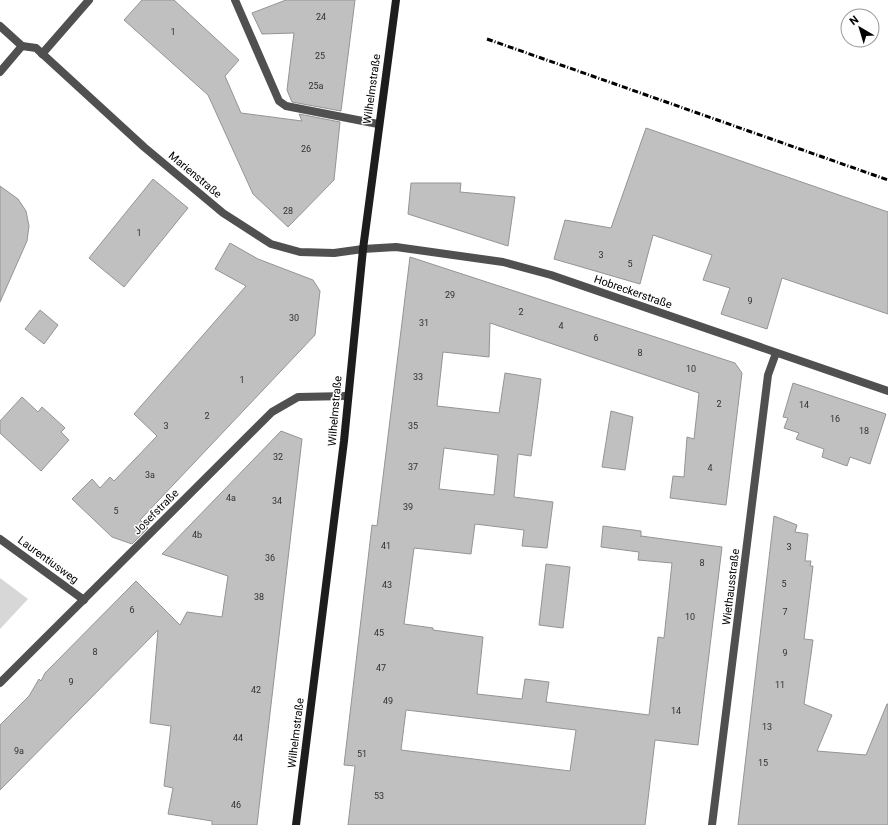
<svg xmlns="http://www.w3.org/2000/svg" width="888" height="825" font-family="Roboto,sans-serif">
<style>
.green{fill:#d7d7d7}
.building{fill:#c0c0c0;stroke:#949494;fill-rule:evenodd}
.lines{fill:none;stroke-linecap:round;stroke-linejoin:round}
.street{stroke:#505050;stroke-width:8}
.secondary{stroke:#1d1d1d;stroke-width:8}
.rail{stroke:#000;stroke-width:3;stroke-dasharray:6 2 1 2;stroke-linecap:butt}
.labels{text-anchor:middle;dominant-baseline:central;stroke-width:3;stroke-linejoin:round;paint-order:stroke}
.number-label{font-size:9px;fill:#303030}
.street-label{font-size:11px;fill:#000;stroke:#fff}
</style>
<rect width="100%" height="100%" fill="#fff"/>
<path class="green" d="M 0,578 L 28,599 L 0,629 Z"/>
<g class="building">
<path d="M 142,0 L 174,0 L 239,60 L 225,76 L 241,113 L 302,121 L 299,114 L 340,122 L 334,180 L 288,227 L 253,194 L 208,95 L 124,20 Z"/>
<path d="M 286,0 L 355,0 L 341,111 L 292,102 L 287,90 L 294,33 L 262,34 L 252,13 Z"/>
<path d="M 646,128 L 888,212 L 888,314 L 782,278 L 767,329 L 721,314 L 730,288 L 703,280 L 712,255 L 653,235 L 640,284 L 554,259 L 565,220 L 611,228 Z"/>
<path d="M 153,179 L 188,208 L 124,287 L 89,258 Z"/>
<path d="M 411,183 L 461,183 L 460,192 L 515,197 L 508,246 L 408,214 Z"/>
<path d="M 0,186 L 18,199 L 26,211 L 29,226 L 27,241 L 0,302 Z"/>
<path d="M 230,243 L 258,259 L 313,280 L 320,291 L 315,335 L 140,520 L 148,528 L 132,544 L 112,537 L 72,499 L 92,479 L 100,488 L 110,477 L 114,481 L 157,436 L 134,414 L 246,286 L 215,269 Z"/>
<path d="M 410,257 L 735,363 L 742,373 L 726,505 L 670,498 L 673,476 L 684,477 L 687,437 L 694,439 L 699,393 L 490,323 L 489,357 L 443,352 L 437,406 L 499,413 L 505,373 L 541,379 L 531,456 L 518,454 L 514,497 L 553,502 L 547,548 L 522,546 L 524,530 L 475,524 L 471,554 L 414,548 L 404,624 L 433,628 L 433,630 L 483,637 L 477,694 L 522,699 L 525,679 L 549,682 L 546,702 L 649,715 L 658,637 L 664,638 L 672,563 L 638,560 L 639,552 L 601,547 L 603,526 L 641,531 L 641,537 L 641,536 L 722,547 L 698,745 L 655,740 L 645,825 L 348,825 L 355,766 L 344,765 L 372,525 L 377,526 ZM 444,448 L 498,455 L 494,495 L 439,489 ZM 406,710 L 576,730 L 570,771 L 401,750 Z"/>
<path d="M 40,310 L 58,325 L 44,344 L 25,329 Z"/>
<path d="M 793,383 L 886,414 L 870,464 L 850,457 L 847,466 L 822,457 L 824,449 L 796,439 L 799,433 L 784,428 L 788,418 L 783,417 Z"/>
<path d="M 22,397 L 38,412 L 42,407 L 65,428 L 61,432 L 69,440 L 41,471 L 0,433 L 0,421 Z"/>
<path d="M 611,411 L 633,417 L 625,470 L 602,467 Z"/>
<path d="M 281,431 L 302,439 L 257,825 L 212,825 L 212,821 L 168,814 L 173,788 L 164,786 L 171,726 L 150,723 L 158,630 L 0,790 L 0,725 L 29,696 L 39,679 L 41,681 L 45,673 L 136,581 L 180,625 L 187,612 L 222,617 L 228,576 L 162,554 Z"/>
<path d="M 774,516 L 797,525 L 795,532 L 808,534 L 805,561 L 811,561 L 810,566 L 813,566 L 804,639 L 813,640 L 804,704 L 832,715 L 817,751 L 866,755 L 887,704 L 888,704 L 888,825 L 738,825 Z"/>
<path d="M 546,564 L 570,567 L 563,628 L 539,625 Z"/>
</g>
<g class="lines">
<g class="street">
<path d="M 235,0 L 279,101 L 286,106 L 378,124"/>
<path d="M 0,26 L 22,46 L 36,48 L 144,147 L 223,213 L 271,244 L 300,252 L 334,253 L 363,249 L 396,247 L 503,262 L 551,275 L 888,391"/>
<path d="M 42,54 L 89,0"/>
<path d="M 0,72 L 22,46"/>
<path d="M 0,539 L 84,600"/>
<path d="M 0,683 L 272,412 L 298,397 L 347,396"/>
<path d="M 712,825 L 768,375 L 776,353"/>
</g>
<path class="secondary" d="M 296,825 L 344,441 L 363,249 L 396,0"/>
<path class="rail" d="M 487,39 L 888,180"/>
</g>
<g class="labels">
<g class="number-label">
<text x="321" y="17">24</text>
<text x="173" y="32">1</text>
<text x="320" y="56">25</text>
<text x="316" y="86">25a</text>
<text x="306" y="149">26</text>
<text x="288" y="211">28</text>
<text x="139" y="233">1</text>
<text x="601" y="255">3</text>
<text x="630" y="264">5</text>
<text x="450" y="295">29</text>
<text x="750" y="301">9</text>
<text x="521" y="312">2</text>
<text x="294" y="318">30</text>
<text x="424" y="323">31</text>
<text x="561" y="326">4</text>
<text x="596" y="338">6</text>
<text x="640" y="353">8</text>
<text x="691" y="369">10</text>
<text x="418" y="377">33</text>
<text x="242" y="380">1</text>
<text x="719" y="404">2</text>
<text x="804" y="405">14</text>
<text x="207" y="416">2</text>
<text x="835" y="419">16</text>
<text x="166" y="426">3</text>
<text x="413" y="426">35</text>
<text x="864" y="431">18</text>
<text x="278" y="457">32</text>
<text x="413" y="467">37</text>
<text x="710" y="468">4</text>
<text x="150" y="475">3a</text>
<text x="231" y="498">4a</text>
<text x="277" y="501">34</text>
<text x="408" y="507">39</text>
<text x="116" y="511">5</text>
<text x="197" y="535">4b</text>
<text x="386" y="546">41</text>
<text x="789" y="547">3</text>
<text x="270" y="558">36</text>
<text x="702" y="563">8</text>
<text x="784" y="584">5</text>
<text x="387" y="585">43</text>
<text x="259" y="597">38</text>
<text x="132" y="610">6</text>
<text x="785" y="612">7</text>
<text x="690" y="617">10</text>
<text x="379" y="633">45</text>
<text x="95" y="652">8</text>
<text x="785" y="653">9</text>
<text x="381" y="668">47</text>
<text x="71" y="682">9</text>
<text x="780" y="685">11</text>
<text x="256" y="690">42</text>
<text x="388" y="701">49</text>
<text x="676" y="711">14</text>
<text x="767" y="727">13</text>
<text x="238" y="738">44</text>
<text x="19" y="751">9a</text>
<text x="362" y="754">51</text>
<text x="763" y="763">15</text>
<text x="379" y="796">53</text>
<text x="236" y="805">46</text>
</g>
<g class="street-label">
<text transform="translate(372 89) rotate(-82)">Wilhelmstraße</text>
<text transform="translate(195 175) rotate(40)">Marienstraße</text>
<text transform="translate(633 292) rotate(19)">Hobreckerstraße</text>
<text transform="translate(335 411) rotate(-85)">Wilhelmstraße</text>
<text transform="translate(156 512) rotate(-45)">Josefstraße</text>
<text transform="translate(48 560) rotate(36)">Laurentiusweg</text>
<text transform="translate(731 587) rotate(-83)">Wiethausstraße</text>
<text transform="translate(296 733) rotate(-83)">Wilhelmstraße</text>
</g>
</g>
<g transform="translate(860 28) rotate(322)"><circle r="19" fill="#ffffff" stroke="#999999"/>
<path d="M0-3L7 15L0 10L-7 15Z" fill="#000000"/>
<text y="-6" font-size="11" font-weight="bold" text-anchor="middle" fill="#000000">N</text>
</g>
</svg>
